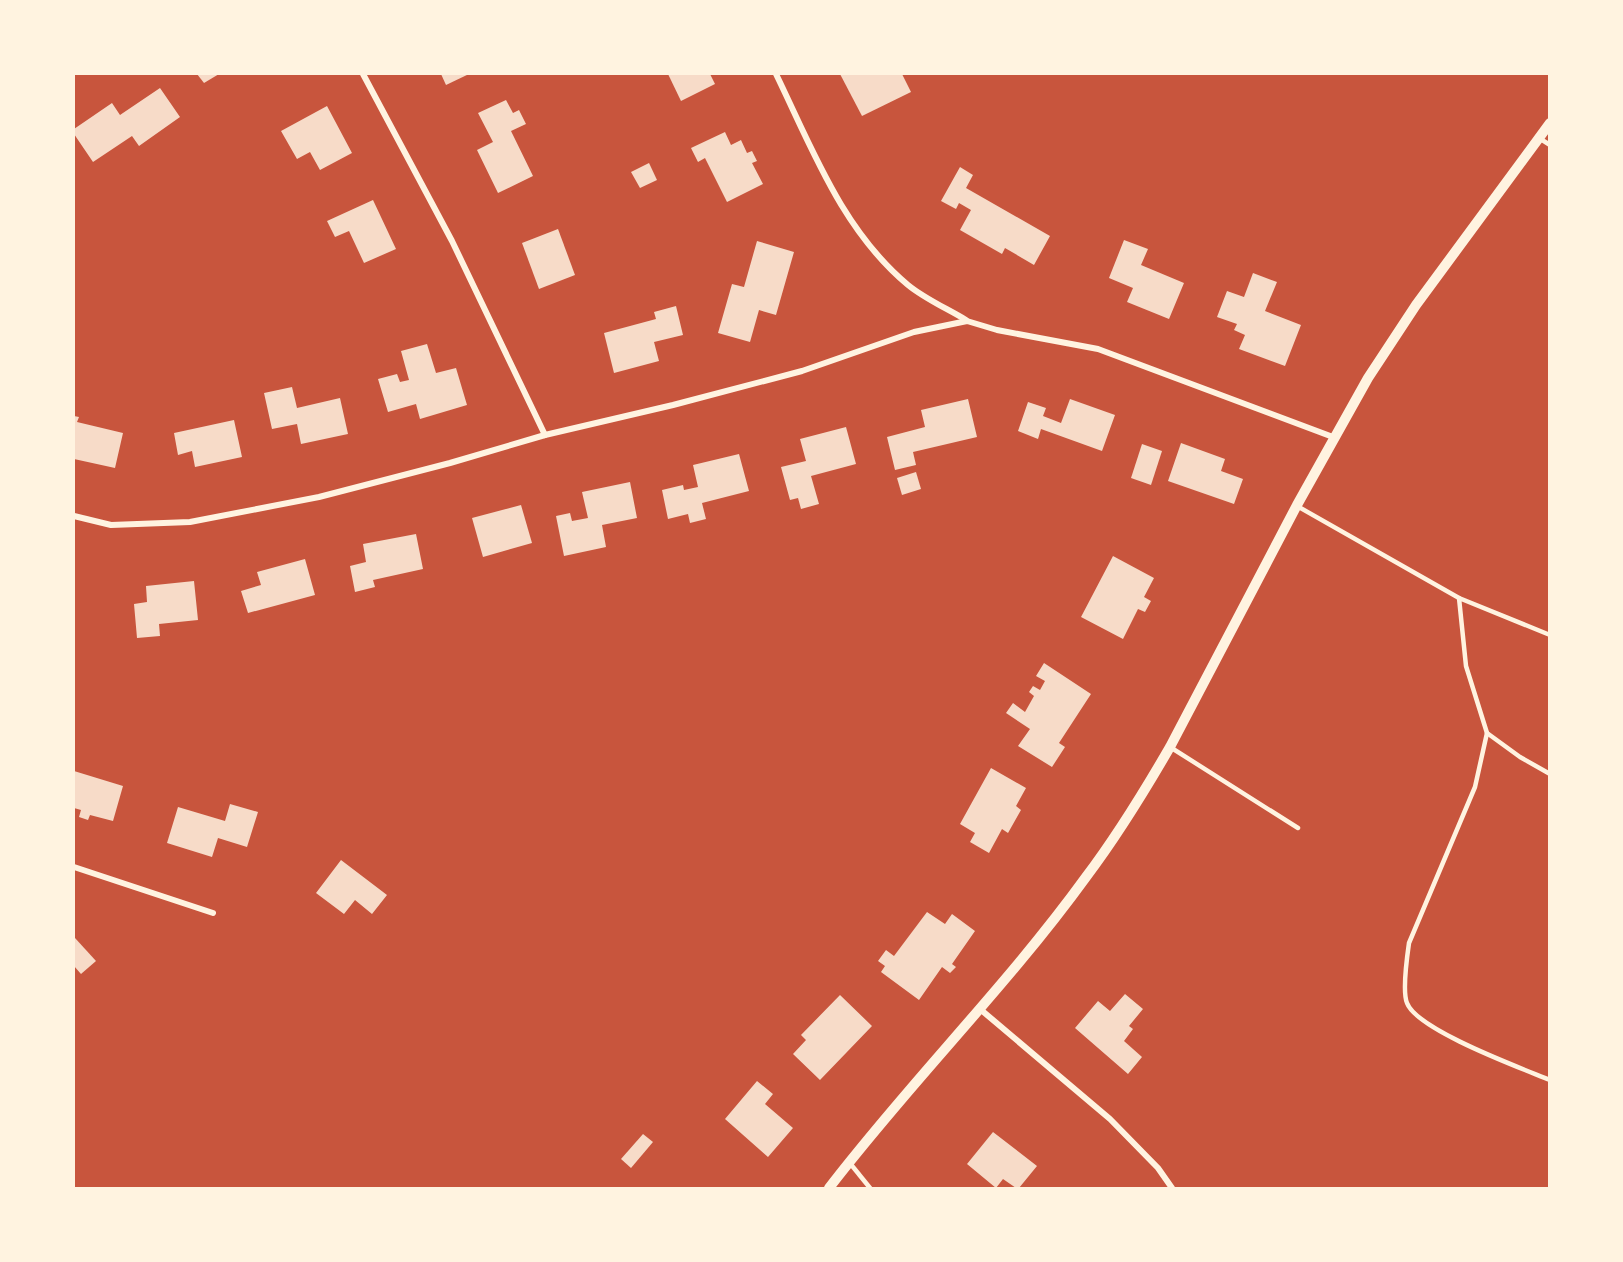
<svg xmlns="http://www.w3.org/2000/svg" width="1623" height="1262" font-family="Montserrat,sans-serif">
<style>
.building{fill:#f7dbc8}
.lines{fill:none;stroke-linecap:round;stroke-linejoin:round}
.service{stroke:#fff3e0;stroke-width:4.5}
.minor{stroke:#fff3e0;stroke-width:6}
.tertiary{stroke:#fff3e0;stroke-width:10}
</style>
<rect width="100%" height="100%" fill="#c8553d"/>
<g class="building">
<path d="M 197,74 L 219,74 L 204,83 Z"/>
<path d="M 441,74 L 469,74 L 446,85 Z"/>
<path d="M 668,74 L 710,74 L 715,84 L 681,101 Z"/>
<path d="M 840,74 L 902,74 L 911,92 L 862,116 Z"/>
<path d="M 160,88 L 180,117 L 139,146 L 132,136 L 93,162 L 74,134 L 74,129 L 112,103 L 120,115 Z"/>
<path d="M 506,100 L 513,113 L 519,110 L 526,124 L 511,131 L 533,176 L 498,193 L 477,150 L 493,142 L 478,113 Z"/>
<path d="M 327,106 L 352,153 L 320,170 L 310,152 L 297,159 L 281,131 Z"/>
<path d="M 725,132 L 731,145 L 741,140 L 747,153 L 752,151 L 757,161 L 752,163 L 763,184 L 727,202 L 705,158 L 698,162 L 691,148 Z"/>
<path d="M 649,163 L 657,180 L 640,188 L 631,172 Z"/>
<path d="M 960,167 L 973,175 L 966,188 L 1050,236 L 1034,265 L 1005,248 L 1002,254 L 960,230 L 971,210 L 959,203 L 956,209 L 941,201 Z"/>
<path d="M 373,200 L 396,249 L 364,263 L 349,231 L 335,237 L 327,221 Z"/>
<path d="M 558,229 L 575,275 L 539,289 L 522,243 Z"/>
<path d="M 1124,240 L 1148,249 L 1141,265 L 1184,283 L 1169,319 L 1127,302 L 1133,288 L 1109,278 Z"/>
<path d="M 757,241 L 794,252 L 776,315 L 759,310 L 750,342 L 718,333 L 732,284 L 744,287 Z"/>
<path d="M 1253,273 L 1277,282 L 1265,311 L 1301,325 L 1285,366 L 1239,349 L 1245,335 L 1234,330 L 1237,324 L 1217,317 L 1227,291 L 1244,297 Z"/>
<path d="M 676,306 L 683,335 L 654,342 L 659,361 L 614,373 L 604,333 L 656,319 L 654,312 Z"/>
<path d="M 427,344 L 436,373 L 456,368 L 467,405 L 420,419 L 416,404 L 388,412 L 378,379 L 397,374 L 400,382 L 409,380 L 401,351 Z"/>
<path d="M 292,387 L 297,408 L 340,398 L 348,434 L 301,444 L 297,424 L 272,429 L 264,393 Z"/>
<path d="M 968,399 L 977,437 L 913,452 L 916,465 L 895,470 L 887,437 L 925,427 L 921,410 Z"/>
<path d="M 1070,399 L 1115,415 L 1102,451 L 1041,429 L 1038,439 L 1018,431 L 1028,402 L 1046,408 L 1043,416 L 1061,423 Z"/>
<path d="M 74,416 L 79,417 L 77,422 L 123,433 L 115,468 L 74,459 Z"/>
<path d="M 234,420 L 242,457 L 195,467 L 192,451 L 178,455 L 174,433 Z"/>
<path d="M 846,427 L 856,464 L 811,476 L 819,504 L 801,509 L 798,498 L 790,500 L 781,467 L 806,461 L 800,439 Z"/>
<path d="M 1181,443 L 1225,459 L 1221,471 L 1243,479 L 1234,504 L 1168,481 Z"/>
<path d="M 1142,444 L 1162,451 L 1151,485 L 1131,478 Z"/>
<path d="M 739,454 L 749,491 L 702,503 L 706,519 L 690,523 L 688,514 L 668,519 L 662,490 L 683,485 L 684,490 L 698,487 L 693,465 Z"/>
<path d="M 916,472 L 921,489 L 902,495 L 897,478 Z"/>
<path d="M 630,482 L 637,518 L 602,525 L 606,547 L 564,556 L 556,516 L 570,513 L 572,521 L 588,518 L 582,492 Z"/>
<path d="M 521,505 L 532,543 L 483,557 L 472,518 Z"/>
<path d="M 416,534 L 423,569 L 373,580 L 375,587 L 355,592 L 350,566 L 366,562 L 363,544 Z"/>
<path d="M 1113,556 L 1154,578 L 1144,597 L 1151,601 L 1145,612 L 1138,609 L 1123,639 L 1081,617 Z"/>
<path d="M 305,559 L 315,595 L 248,613 L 241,591 L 261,585 L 257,572 Z"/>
<path d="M 194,581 L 198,620 L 159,624 L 160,636 L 137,638 L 134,604 L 147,602 L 146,586 Z"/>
<path d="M 1044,663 L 1091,694 L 1059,743 L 1065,747 L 1052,767 L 1018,746 L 1030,729 L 1006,713 L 1013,703 L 1025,712 L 1034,696 L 1029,692 L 1033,686 L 1040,690 L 1045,681 L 1036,676 Z"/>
<path d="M 991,768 L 1026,788 L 1016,806 L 1021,810 L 1008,833 L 1002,829 L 989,853 L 970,842 L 975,833 L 960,824 Z"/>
<path d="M 74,771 L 123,786 L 113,821 L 90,815 L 88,820 L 79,817 L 81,810 L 74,808 Z"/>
<path d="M 230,804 L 258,812 L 247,847 L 218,838 L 212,857 L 167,843 L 178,807 L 225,821 Z"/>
<path d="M 341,860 L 387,895 L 372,914 L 355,900 L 344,914 L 316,893 Z"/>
<path d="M 927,912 L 945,924 L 952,914 L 975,931 L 952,964 L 956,967 L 950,973 L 942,967 L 919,1000 L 881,972 L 885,966 L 878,961 L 886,950 L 894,956 Z"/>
<path d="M 75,938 L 96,961 L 81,974 L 74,966 L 74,939 Z"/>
<path d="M 1125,994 L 1143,1009 L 1129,1026 L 1133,1029 L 1124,1041 L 1142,1057 L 1128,1074 L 1075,1028 L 1098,1001 L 1110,1011 Z"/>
<path d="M 840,995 L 872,1026 L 820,1080 L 793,1054 L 806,1040 L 801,1035 Z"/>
<path d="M 757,1081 L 773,1094 L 765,1104 L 793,1128 L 768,1157 L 725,1119 Z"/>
<path d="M 993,1132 L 1037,1166 L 1019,1188 L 1016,1188 L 1003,1179 L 996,1188 L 967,1164 Z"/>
<path d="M 643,1134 L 653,1142 L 631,1168 L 621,1159 Z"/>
</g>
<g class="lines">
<g class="service">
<path d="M 1539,138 L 1550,145"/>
<path d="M 1297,506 L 1459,598"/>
<path d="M 1550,635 L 1459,598 L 1466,666 L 1487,733 L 1475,787 L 1409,943 C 1407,957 1402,991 1407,1003 C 1417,1030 1521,1068 1550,1080"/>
<path d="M 1487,733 L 1520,757 L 1550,774"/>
<path d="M 1170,747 L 1298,828"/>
<path d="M 849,1162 L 870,1188"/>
</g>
<g class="minor">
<path d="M 363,74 L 452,241 L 545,435"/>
<path d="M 776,74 C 812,148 842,230 908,285 C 925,299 948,309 966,320"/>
<path d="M 74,516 L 111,525 L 190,522 L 319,497 L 450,463 L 545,435 L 673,405 L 802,371 L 914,332 L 967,321 L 997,330 L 1098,349 L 1333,437"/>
<path d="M 74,867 L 213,913"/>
<path d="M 980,1009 L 1110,1119 L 1158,1168 L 1172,1188"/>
</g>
<path class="tertiary" d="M 829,1188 C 911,1081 1007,986 1086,877 C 1117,836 1144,792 1170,747 L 1297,505 L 1368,378 L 1416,305 L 1550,123"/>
</g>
<rect width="1623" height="1262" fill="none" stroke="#fff3e0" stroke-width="150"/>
</svg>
